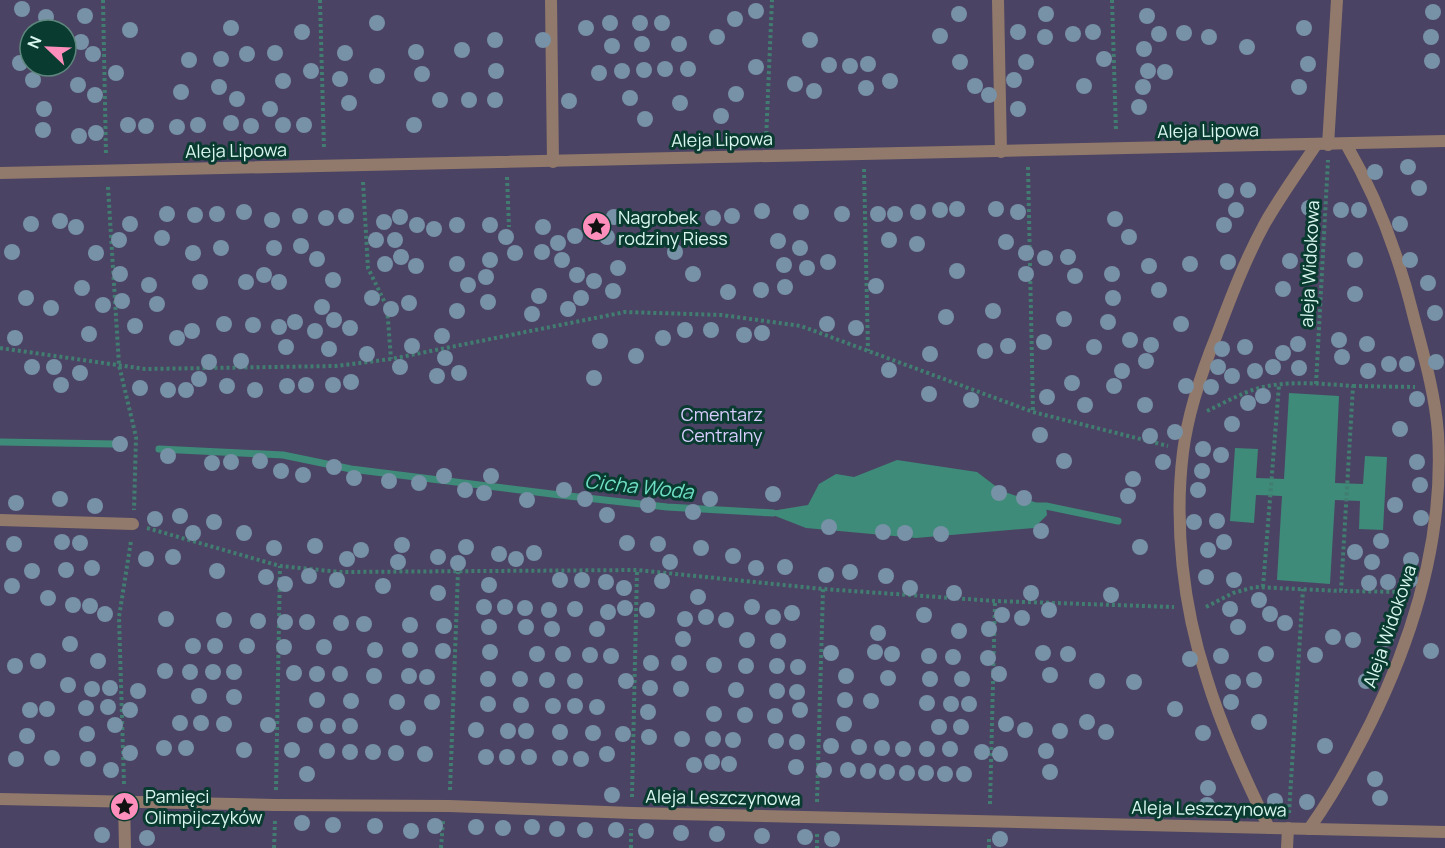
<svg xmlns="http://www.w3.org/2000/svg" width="1445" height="848" font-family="Manrope,sans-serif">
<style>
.green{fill:#4b4363;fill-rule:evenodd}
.water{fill:#3e8b79}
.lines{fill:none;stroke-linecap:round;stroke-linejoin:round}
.stream{stroke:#3e8b79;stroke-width:7}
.path{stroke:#417d71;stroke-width:4;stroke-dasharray:3 3;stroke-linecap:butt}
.street{stroke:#917a6b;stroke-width:12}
.tree{fill:#7791a6}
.labels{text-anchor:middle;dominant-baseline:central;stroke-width:6;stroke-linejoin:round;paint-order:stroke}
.street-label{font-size:18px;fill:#d9f7ee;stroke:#0a3b31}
.poi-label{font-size:18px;fill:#d9f7ee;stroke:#0a3b31;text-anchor:start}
.park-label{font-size:18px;fill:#d8cdfd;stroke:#0a3b31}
.water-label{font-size:20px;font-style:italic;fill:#6edfc4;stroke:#0a3b31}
</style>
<rect width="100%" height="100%" fill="#00483b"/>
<path class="green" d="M 0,0 L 1445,0 L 1445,848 L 0,848 ZM 30,30 L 66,30 L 66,66 L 30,66 Z"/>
<g class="water">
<path d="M 1289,393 L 1339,396 L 1335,483 L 1363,484 L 1365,456 L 1387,457 L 1383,530 L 1359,529 L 1360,501 L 1335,500 L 1330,584 L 1277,580 L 1282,496 L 1256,495 L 1254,523 L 1230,521 L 1235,448 L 1258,449 L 1256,478 L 1284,479 Z"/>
<path d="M 897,460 L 977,472 L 1002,491 L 1046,506 L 1047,515 L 1034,528 L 916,538 L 806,528 L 765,512 L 808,505 L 819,484 L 836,474 L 854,477 Z"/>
</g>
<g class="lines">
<g class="stream">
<path d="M 0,442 L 115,444"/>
<path d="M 159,449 L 283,455 L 351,469 L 560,495 L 667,507 L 773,513"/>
<path d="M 1036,506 L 1046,506 L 1118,521"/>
</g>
<g class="path">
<path d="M 103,0 L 106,155"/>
<path d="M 320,0 L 324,149"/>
<path d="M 1112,0 L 1116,131"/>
<path d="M 766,140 L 772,0"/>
<path d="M 1028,167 L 1033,412"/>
<path d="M 864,169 L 868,351"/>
<path d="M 507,177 L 509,227"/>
<path d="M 363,182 L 368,268 L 387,307 L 391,359"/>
<path d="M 108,187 L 119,365 L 136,437 L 134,510"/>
<path d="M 0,348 L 145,369 L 336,366 L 391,359 L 625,312 L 722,315 L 801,326 L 1033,412 L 1168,446"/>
<path d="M 1316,384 L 1328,160"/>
<path d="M 1353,386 L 1415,387"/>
<path d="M 1207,411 C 1224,403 1241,393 1259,388 C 1289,380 1323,384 1353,386 L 1341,591 L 1404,592"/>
<path d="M 147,528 L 280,566 L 340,572 L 637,570 L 823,589 L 995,601 L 1174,607"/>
<path d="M 1263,587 L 1279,385"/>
<path d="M 1206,607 L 1233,593 L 1255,587 L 1341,591"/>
<path d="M 124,784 L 119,617 L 131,541"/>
<path d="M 276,790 L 280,566"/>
<path d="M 450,790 L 458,572"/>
<path d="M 632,797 L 637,570"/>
<path d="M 817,802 L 823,589"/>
<path d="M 990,804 L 995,601"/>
<path d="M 1289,813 L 1303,589"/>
<path d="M 817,834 L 817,848"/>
<path d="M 274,848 L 275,821"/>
<path d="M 441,848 L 443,821"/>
<path d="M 631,848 L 631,829"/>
<path d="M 989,848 L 989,836"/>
</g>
<g class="street">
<path d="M 551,0 L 553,162"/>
<path d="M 998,0 L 1001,152"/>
<path d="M 1328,145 L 1337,0"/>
<path d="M 0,173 L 1445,141"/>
<path d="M 0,520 L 133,524"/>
<path d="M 0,799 L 275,805 L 449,806 L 632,813 L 1445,832"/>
<path d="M 124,801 L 125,848"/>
<path d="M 1269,828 C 1245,778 1222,729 1206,676 C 1183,606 1174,525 1183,452 C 1188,412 1202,371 1217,334 C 1231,297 1245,260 1264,225 C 1279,198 1298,172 1316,145"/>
<path d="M 1309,829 C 1326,805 1341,780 1354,755 C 1408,656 1445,547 1438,433 C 1435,394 1424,356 1414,318 C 1399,256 1378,199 1346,144"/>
<path d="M 1287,848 L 1288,828"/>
</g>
</g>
<g class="tree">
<circle cx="22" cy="9" r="8"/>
<circle cx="756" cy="11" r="8"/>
<circle cx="1433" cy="12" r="8"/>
<circle cx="959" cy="14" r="8"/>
<circle cx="1046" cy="14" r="8"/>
<circle cx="85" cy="16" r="8"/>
<circle cx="1147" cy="16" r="8"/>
<circle cx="46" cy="17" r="8"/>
<circle cx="735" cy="19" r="8"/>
<circle cx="377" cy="23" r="8"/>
<circle cx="610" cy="23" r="8"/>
<circle cx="640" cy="23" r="8"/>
<circle cx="662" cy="23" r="8"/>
<circle cx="231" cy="28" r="8"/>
<circle cx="586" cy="28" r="8"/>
<circle cx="1304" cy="28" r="8"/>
<circle cx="130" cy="30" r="8"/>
<circle cx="302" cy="32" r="8"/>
<circle cx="1018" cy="32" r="8"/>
<circle cx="1093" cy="32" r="8"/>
<circle cx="1184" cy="33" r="8"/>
<circle cx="1073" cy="34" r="8"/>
<circle cx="1159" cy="34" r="8"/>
<circle cx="940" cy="36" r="8"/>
<circle cx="717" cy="37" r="8"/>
<circle cx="1045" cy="37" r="8"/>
<circle cx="1209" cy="37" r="8"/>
<circle cx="1431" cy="37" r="8"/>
<circle cx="495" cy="40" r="8"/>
<circle cx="543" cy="40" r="8"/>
<circle cx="810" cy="40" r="8"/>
<circle cx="81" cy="42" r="8"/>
<circle cx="642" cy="44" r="8"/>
<circle cx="679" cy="44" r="8"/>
<circle cx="612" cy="46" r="8"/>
<circle cx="1247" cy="47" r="8"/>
<circle cx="1144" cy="49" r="8"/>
<circle cx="462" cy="50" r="8"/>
<circle cx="416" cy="52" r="8"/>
<circle cx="275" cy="53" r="8"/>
<circle cx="345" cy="53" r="8"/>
<circle cx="93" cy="54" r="8"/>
<circle cx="247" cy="54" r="8"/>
<circle cx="221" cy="59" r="8"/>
<circle cx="1104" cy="59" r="8"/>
<circle cx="189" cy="60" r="8"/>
<circle cx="1432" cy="61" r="8"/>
<circle cx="960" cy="62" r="8"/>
<circle cx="1026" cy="62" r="8"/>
<circle cx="20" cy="63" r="8"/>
<circle cx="868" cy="64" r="8"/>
<circle cx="1308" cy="64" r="8"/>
<circle cx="829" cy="65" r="8"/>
<circle cx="850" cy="66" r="8"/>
<circle cx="756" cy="67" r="8"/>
<circle cx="665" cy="69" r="8"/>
<circle cx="688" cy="69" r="8"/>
<circle cx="644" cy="70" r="8"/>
<circle cx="311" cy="71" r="8"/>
<circle cx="496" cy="71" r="8"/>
<circle cx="622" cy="71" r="8"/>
<circle cx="1148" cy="71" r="8"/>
<circle cx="1165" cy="72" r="8"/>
<circle cx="116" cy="73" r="8"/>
<circle cx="599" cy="73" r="8"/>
<circle cx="422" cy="74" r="8"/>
<circle cx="377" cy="76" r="8"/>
<circle cx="340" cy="79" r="8"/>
<circle cx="33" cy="80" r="8"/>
<circle cx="1014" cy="80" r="8"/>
<circle cx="283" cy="81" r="8"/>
<circle cx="890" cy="81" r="8"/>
<circle cx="795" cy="84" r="8"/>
<circle cx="78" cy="85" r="8"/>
<circle cx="975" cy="86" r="8"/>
<circle cx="1084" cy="86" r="8"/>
<circle cx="219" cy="87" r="8"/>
<circle cx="1143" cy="87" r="8"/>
<circle cx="1299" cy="87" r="8"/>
<circle cx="866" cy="88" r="8"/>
<circle cx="814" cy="91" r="8"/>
<circle cx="181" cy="92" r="8"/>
<circle cx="736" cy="94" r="8"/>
<circle cx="95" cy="95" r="8"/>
<circle cx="989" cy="95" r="8"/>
<circle cx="630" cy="98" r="8"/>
<circle cx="237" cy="99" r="8"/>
<circle cx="440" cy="100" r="8"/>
<circle cx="469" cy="100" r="8"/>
<circle cx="495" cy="100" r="8"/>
<circle cx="569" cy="101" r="8"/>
<circle cx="349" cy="103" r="8"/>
<circle cx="680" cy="103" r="8"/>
<circle cx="1139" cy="107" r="8"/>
<circle cx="44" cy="109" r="8"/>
<circle cx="270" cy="109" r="8"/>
<circle cx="1018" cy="109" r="8"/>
<circle cx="721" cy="116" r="8"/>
<circle cx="645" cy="119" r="8"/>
<circle cx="231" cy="123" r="8"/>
<circle cx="128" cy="125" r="8"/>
<circle cx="198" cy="125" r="8"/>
<circle cx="283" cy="125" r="8"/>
<circle cx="304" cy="125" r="8"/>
<circle cx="414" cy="125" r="8"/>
<circle cx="146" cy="126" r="8"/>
<circle cx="251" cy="126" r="8"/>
<circle cx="177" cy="127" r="8"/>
<circle cx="43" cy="130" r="8"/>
<circle cx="96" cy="133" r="8"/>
<circle cx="79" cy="136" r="8"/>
<circle cx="1408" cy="167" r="8"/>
<circle cx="1375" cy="172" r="8"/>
<circle cx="1419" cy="188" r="8"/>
<circle cx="1248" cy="190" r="8"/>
<circle cx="1226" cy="191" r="8"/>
<circle cx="1309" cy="208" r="8"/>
<circle cx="957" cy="209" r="8"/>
<circle cx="996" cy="209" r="8"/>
<circle cx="940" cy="210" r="8"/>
<circle cx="1236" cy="210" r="8"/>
<circle cx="1341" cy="210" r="8"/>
<circle cx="1359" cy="210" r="8"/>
<circle cx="762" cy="211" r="8"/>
<circle cx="244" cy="212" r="8"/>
<circle cx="801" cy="212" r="8"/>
<circle cx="918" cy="212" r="8"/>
<circle cx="1018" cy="212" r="8"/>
<circle cx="167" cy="214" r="8"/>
<circle cx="217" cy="214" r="8"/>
<circle cx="842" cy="214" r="8"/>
<circle cx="878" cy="214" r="8"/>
<circle cx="895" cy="214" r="8"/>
<circle cx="195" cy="215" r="8"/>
<circle cx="300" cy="216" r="8"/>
<circle cx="346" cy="216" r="8"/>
<circle cx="732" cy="216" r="8"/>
<circle cx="400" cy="217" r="8"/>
<circle cx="614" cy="217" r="8"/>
<circle cx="326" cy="218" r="8"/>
<circle cx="713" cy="218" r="8"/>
<circle cx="1115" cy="219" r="8"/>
<circle cx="272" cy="220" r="8"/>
<circle cx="60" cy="221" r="8"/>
<circle cx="384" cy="222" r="8"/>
<circle cx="31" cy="224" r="8"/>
<circle cx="130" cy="224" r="8"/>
<circle cx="1400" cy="224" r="8"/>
<circle cx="417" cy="225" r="8"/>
<circle cx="457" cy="225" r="8"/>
<circle cx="490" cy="225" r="8"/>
<circle cx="1224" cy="225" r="8"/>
<circle cx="76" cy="227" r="8"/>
<circle cx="543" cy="227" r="8"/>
<circle cx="434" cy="229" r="8"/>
<circle cx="575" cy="236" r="8"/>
<circle cx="506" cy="237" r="8"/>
<circle cx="607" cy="237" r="8"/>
<circle cx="1129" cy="237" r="8"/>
<circle cx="162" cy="238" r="8"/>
<circle cx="119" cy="240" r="8"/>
<circle cx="376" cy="240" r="8"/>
<circle cx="395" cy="240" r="8"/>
<circle cx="889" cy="240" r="8"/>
<circle cx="778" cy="241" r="8"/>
<circle cx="1006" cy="242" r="8"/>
<circle cx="558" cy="243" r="8"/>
<circle cx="917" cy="244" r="8"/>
<circle cx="301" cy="246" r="8"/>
<circle cx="221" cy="248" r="8"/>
<circle cx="274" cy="248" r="8"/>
<circle cx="800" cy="248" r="8"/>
<circle cx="12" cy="252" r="8"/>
<circle cx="542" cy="252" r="8"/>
<circle cx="675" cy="252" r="8"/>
<circle cx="96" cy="253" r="8"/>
<circle cx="193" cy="253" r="8"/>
<circle cx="515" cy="253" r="8"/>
<circle cx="1026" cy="253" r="8"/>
<circle cx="401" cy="257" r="8"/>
<circle cx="1068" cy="257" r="8"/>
<circle cx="1045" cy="258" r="8"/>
<circle cx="317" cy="259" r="8"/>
<circle cx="490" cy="260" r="8"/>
<circle cx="562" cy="260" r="8"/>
<circle cx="1355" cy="260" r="8"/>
<circle cx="1410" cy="260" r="8"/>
<circle cx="1290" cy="261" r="8"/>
<circle cx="828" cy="262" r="8"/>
<circle cx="1228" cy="262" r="8"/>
<circle cx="385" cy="264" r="8"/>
<circle cx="457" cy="264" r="8"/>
<circle cx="1190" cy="264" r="8"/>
<circle cx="784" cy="265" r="8"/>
<circle cx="416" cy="266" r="8"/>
<circle cx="1149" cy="266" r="8"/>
<circle cx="618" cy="268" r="8"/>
<circle cx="807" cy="268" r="8"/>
<circle cx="957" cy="271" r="8"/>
<circle cx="120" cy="274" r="8"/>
<circle cx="693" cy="274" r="8"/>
<circle cx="1026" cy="274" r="8"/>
<circle cx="1112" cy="274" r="8"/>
<circle cx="264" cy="275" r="8"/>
<circle cx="577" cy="275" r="8"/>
<circle cx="1075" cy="276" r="8"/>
<circle cx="486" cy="277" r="8"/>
<circle cx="333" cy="280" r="8"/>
<circle cx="594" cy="281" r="8"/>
<circle cx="200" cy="282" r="8"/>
<circle cx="246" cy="282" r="8"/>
<circle cx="279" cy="282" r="8"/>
<circle cx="1428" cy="283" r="8"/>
<circle cx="149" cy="285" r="8"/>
<circle cx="468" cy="285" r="8"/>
<circle cx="876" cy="286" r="8"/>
<circle cx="785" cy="287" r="8"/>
<circle cx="82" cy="288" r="8"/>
<circle cx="1283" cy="289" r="8"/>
<circle cx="761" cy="290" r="8"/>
<circle cx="1159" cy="290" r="8"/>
<circle cx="613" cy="291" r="8"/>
<circle cx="728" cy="292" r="8"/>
<circle cx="1355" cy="294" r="8"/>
<circle cx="539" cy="296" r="8"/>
<circle cx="26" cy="298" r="8"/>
<circle cx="372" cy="298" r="8"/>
<circle cx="581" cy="298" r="8"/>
<circle cx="1113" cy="298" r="8"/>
<circle cx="122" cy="301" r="8"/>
<circle cx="488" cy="302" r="8"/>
<circle cx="409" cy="303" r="8"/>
<circle cx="157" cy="304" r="8"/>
<circle cx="103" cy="305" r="8"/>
<circle cx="322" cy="307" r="8"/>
<circle cx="51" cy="308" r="8"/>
<circle cx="391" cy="309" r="8"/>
<circle cx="568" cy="309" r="8"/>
<circle cx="457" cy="311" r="8"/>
<circle cx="993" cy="311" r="8"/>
<circle cx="1435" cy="313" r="8"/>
<circle cx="532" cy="314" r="8"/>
<circle cx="946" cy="317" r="8"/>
<circle cx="1064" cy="319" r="8"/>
<circle cx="334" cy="320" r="8"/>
<circle cx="295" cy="322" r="8"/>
<circle cx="1108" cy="322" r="8"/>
<circle cx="224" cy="324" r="8"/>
<circle cx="827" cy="324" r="8"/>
<circle cx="1181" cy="324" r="8"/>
<circle cx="253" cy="325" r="8"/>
<circle cx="135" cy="326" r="8"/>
<circle cx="279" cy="327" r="8"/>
<circle cx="350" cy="328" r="8"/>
<circle cx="856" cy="328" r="8"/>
<circle cx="685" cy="330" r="8"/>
<circle cx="711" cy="330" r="8"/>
<circle cx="192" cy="331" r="8"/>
<circle cx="315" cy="331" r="8"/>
<circle cx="762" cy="333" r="8"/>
<circle cx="89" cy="334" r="8"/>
<circle cx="744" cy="335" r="8"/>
<circle cx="442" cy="336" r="8"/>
<circle cx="15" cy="338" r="8"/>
<circle cx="177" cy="338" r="8"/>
<circle cx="663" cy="338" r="8"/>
<circle cx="1130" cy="340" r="8"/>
<circle cx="1339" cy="340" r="8"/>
<circle cx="600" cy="341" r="8"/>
<circle cx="1044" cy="342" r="8"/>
<circle cx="1298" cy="344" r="8"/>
<circle cx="1367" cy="344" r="8"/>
<circle cx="1151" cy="345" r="8"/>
<circle cx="412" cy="346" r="8"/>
<circle cx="1008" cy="346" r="8"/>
<circle cx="286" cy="347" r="8"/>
<circle cx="1094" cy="347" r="8"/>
<circle cx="1245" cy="347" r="8"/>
<circle cx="329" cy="349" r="8"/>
<circle cx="1222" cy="349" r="8"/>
<circle cx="985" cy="351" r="8"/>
<circle cx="1283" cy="353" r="8"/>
<circle cx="367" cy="354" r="8"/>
<circle cx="930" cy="354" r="8"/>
<circle cx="636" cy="356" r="8"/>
<circle cx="1342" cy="357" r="8"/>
<circle cx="445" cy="358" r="8"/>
<circle cx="241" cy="361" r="8"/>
<circle cx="1146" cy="361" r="8"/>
<circle cx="209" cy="362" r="8"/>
<circle cx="1436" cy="362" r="8"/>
<circle cx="1389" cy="364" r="8"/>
<circle cx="1407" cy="364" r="8"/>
<circle cx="32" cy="367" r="8"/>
<circle cx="54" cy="367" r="8"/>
<circle cx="400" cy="367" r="8"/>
<circle cx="1218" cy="367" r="8"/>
<circle cx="1273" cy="367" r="8"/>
<circle cx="1299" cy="368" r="8"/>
<circle cx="889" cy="370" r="8"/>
<circle cx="1122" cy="371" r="8"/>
<circle cx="1255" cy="371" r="8"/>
<circle cx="1368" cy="371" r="8"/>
<circle cx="80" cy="373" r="8"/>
<circle cx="459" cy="373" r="8"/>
<circle cx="437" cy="376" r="8"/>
<circle cx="1232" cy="376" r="8"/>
<circle cx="594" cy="378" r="8"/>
<circle cx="199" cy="379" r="8"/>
<circle cx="351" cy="382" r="8"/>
<circle cx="1072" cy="383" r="8"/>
<circle cx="61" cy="385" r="8"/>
<circle cx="306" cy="385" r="8"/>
<circle cx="333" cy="385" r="8"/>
<circle cx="227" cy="386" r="8"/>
<circle cx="287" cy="386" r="8"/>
<circle cx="1114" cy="386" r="8"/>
<circle cx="1186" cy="386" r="8"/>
<circle cx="1211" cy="387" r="8"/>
<circle cx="140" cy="388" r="8"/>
<circle cx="168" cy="390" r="8"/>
<circle cx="186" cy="390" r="8"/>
<circle cx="255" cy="390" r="8"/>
<circle cx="929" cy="394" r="8"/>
<circle cx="1263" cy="396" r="8"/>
<circle cx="1047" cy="397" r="8"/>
<circle cx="1417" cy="399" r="8"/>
<circle cx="971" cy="400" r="8"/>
<circle cx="1248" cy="403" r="8"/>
<circle cx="1085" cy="405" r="8"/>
<circle cx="1145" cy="405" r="8"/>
<circle cx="1232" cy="424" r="8"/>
<circle cx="1400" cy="429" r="8"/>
<circle cx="1175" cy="432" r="8"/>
<circle cx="1040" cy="435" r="8"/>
<circle cx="1150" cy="436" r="8"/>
<circle cx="120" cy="444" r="8"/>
<circle cx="1203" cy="449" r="8"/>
<circle cx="1221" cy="455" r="8"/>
<circle cx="168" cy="456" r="8"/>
<circle cx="260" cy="461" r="8"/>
<circle cx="1064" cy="461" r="8"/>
<circle cx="231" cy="462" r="8"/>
<circle cx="1163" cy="462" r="8"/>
<circle cx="1417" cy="462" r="8"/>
<circle cx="212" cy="463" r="8"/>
<circle cx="334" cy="467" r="8"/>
<circle cx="281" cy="471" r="8"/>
<circle cx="1202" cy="471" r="8"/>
<circle cx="303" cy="475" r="8"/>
<circle cx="444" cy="476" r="8"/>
<circle cx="491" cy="476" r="8"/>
<circle cx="354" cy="478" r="8"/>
<circle cx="1133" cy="479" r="8"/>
<circle cx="389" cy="481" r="8"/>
<circle cx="419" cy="483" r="8"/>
<circle cx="1420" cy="485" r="8"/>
<circle cx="465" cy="490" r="8"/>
<circle cx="564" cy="490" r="8"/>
<circle cx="1198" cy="490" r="8"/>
<circle cx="484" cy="493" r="8"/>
<circle cx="999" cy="493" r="8"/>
<circle cx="773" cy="494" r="8"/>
<circle cx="1128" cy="496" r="8"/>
<circle cx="1024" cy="498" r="8"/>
<circle cx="60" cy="499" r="8"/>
<circle cx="585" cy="499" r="8"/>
<circle cx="710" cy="499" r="8"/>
<circle cx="527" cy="500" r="8"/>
<circle cx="16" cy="503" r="8"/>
<circle cx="648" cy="505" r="8"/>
<circle cx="1395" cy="505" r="8"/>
<circle cx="95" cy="506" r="8"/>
<circle cx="693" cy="512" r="8"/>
<circle cx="607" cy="515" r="8"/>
<circle cx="180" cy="516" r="8"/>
<circle cx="1421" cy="518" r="8"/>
<circle cx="155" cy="519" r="8"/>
<circle cx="1217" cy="521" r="8"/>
<circle cx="214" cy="522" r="8"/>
<circle cx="1194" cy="522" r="8"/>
<circle cx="829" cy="527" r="8"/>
<circle cx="1041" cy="531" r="8"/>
<circle cx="883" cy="532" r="8"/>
<circle cx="193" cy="533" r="8"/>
<circle cx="244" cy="533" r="8"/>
<circle cx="905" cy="533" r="8"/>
<circle cx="941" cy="534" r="8"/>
<circle cx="1381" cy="541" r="8"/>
<circle cx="62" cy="542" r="8"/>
<circle cx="1224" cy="542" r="8"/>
<circle cx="80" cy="543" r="8"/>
<circle cx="627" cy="543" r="8"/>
<circle cx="14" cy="544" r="8"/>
<circle cx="658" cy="544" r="8"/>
<circle cx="402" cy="545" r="8"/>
<circle cx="315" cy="546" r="8"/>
<circle cx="466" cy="547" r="8"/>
<circle cx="1140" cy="547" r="8"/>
<circle cx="274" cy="548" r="8"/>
<circle cx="701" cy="548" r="8"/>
<circle cx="361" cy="550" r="8"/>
<circle cx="1208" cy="550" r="8"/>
<circle cx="1355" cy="552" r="8"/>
<circle cx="534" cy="553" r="8"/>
<circle cx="499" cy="554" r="8"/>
<circle cx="733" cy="556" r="8"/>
<circle cx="173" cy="557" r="8"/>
<circle cx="438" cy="557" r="8"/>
<circle cx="146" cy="559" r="8"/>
<circle cx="347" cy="559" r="8"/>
<circle cx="516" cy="559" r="8"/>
<circle cx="1411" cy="560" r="8"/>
<circle cx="398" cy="562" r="8"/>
<circle cx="670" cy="562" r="8"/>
<circle cx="1372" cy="562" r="8"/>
<circle cx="458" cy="563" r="8"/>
<circle cx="785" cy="567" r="8"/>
<circle cx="92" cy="568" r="8"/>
<circle cx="756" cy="568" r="8"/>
<circle cx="66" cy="570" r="8"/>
<circle cx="32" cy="571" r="8"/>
<circle cx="217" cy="571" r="8"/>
<circle cx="850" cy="572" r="8"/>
<circle cx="826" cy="575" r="8"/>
<circle cx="309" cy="576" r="8"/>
<circle cx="886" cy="576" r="8"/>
<circle cx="266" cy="577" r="8"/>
<circle cx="1206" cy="577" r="8"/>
<circle cx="337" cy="580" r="8"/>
<circle cx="560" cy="580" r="8"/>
<circle cx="582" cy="580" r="8"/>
<circle cx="1234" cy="580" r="8"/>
<circle cx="1410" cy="580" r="8"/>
<circle cx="662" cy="581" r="8"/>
<circle cx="606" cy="582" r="8"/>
<circle cx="1388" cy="582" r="8"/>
<circle cx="1369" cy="583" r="8"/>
<circle cx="285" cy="584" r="8"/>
<circle cx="489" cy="585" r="8"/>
<circle cx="12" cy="586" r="8"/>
<circle cx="383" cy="586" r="8"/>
<circle cx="624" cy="588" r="8"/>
<circle cx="910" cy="588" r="8"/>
<circle cx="438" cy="593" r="8"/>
<circle cx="954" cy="593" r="8"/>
<circle cx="1031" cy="593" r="8"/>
<circle cx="1111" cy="595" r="8"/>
<circle cx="698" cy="597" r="8"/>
<circle cx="48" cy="598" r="8"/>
<circle cx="1259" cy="600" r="8"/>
<circle cx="73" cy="605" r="8"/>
<circle cx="90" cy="606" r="8"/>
<circle cx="484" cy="607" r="8"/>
<circle cx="505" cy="607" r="8"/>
<circle cx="752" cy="607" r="8"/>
<circle cx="525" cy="608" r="8"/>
<circle cx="625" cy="608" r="8"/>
<circle cx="575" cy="609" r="8"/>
<circle cx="1230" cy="609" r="8"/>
<circle cx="549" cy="610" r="8"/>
<circle cx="647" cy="610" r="8"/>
<circle cx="1049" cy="610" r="8"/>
<circle cx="608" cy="612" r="8"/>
<circle cx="792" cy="613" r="8"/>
<circle cx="105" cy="614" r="8"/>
<circle cx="1270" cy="614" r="8"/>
<circle cx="924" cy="615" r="8"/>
<circle cx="1002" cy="615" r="8"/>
<circle cx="706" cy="617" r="8"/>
<circle cx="773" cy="617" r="8"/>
<circle cx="1022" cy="618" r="8"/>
<circle cx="166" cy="619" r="8"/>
<circle cx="685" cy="619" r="8"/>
<circle cx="224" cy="620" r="8"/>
<circle cx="726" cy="620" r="8"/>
<circle cx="258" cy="621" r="8"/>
<circle cx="285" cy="622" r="8"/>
<circle cx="307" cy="622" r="8"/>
<circle cx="341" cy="623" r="8"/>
<circle cx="1285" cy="623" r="8"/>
<circle cx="364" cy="624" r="8"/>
<circle cx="410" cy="625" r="8"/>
<circle cx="444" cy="626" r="8"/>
<circle cx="489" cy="627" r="8"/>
<circle cx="526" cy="627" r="8"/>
<circle cx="1238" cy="627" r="8"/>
<circle cx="552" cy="629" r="8"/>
<circle cx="597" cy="629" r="8"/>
<circle cx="989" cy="629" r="8"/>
<circle cx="959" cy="631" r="8"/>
<circle cx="878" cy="633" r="8"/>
<circle cx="1333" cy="637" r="8"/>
<circle cx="683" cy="639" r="8"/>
<circle cx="1386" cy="639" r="8"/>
<circle cx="747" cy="640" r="8"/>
<circle cx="1353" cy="640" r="8"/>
<circle cx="778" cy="641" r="8"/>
<circle cx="70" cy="644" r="8"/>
<circle cx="193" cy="646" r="8"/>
<circle cx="215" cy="646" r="8"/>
<circle cx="247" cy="646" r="8"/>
<circle cx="284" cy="647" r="8"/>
<circle cx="324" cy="647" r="8"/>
<circle cx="375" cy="650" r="8"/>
<circle cx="410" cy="650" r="8"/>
<circle cx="443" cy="651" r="8"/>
<circle cx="1431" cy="651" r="8"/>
<circle cx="490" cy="652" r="8"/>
<circle cx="875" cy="652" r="8"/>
<circle cx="831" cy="653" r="8"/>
<circle cx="1043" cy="653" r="8"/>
<circle cx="537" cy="654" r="8"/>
<circle cx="563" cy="654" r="8"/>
<circle cx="892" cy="654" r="8"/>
<circle cx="1068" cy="654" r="8"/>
<circle cx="1266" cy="654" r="8"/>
<circle cx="590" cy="655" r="8"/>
<circle cx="1315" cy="655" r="8"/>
<circle cx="611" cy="656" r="8"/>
<circle cx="929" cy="656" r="8"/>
<circle cx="1221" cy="656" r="8"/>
<circle cx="953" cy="657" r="8"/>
<circle cx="988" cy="658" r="8"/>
<circle cx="1190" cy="659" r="8"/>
<circle cx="38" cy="661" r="8"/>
<circle cx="98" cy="661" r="8"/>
<circle cx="651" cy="663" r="8"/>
<circle cx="679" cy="663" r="8"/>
<circle cx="714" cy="665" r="8"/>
<circle cx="15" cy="666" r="8"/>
<circle cx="746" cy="666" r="8"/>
<circle cx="777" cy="666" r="8"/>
<circle cx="798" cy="667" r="8"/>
<circle cx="165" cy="671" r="8"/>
<circle cx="190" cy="672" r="8"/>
<circle cx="213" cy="672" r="8"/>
<circle cx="234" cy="672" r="8"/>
<circle cx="294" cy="673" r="8"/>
<circle cx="317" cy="674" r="8"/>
<circle cx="340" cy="674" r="8"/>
<circle cx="999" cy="674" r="8"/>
<circle cx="1050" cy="675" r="8"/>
<circle cx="374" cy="676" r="8"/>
<circle cx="409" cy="676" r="8"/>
<circle cx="846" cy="676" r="8"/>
<circle cx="427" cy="677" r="8"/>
<circle cx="888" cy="678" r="8"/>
<circle cx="488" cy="679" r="8"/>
<circle cx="520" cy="679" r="8"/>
<circle cx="930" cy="679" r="8"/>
<circle cx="962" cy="679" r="8"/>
<circle cx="547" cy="680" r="8"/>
<circle cx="1254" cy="680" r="8"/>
<circle cx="575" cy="681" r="8"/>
<circle cx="626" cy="681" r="8"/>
<circle cx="1097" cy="681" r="8"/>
<circle cx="1366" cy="681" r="8"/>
<circle cx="1134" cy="682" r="8"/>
<circle cx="1233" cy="682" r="8"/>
<circle cx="68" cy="685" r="8"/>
<circle cx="110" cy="688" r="8"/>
<circle cx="650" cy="688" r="8"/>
<circle cx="92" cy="689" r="8"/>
<circle cx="681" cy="689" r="8"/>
<circle cx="736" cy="690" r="8"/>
<circle cx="138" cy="691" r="8"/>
<circle cx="777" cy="691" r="8"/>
<circle cx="797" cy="692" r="8"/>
<circle cx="199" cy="696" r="8"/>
<circle cx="234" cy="697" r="8"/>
<circle cx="317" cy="700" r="8"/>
<circle cx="845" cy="700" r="8"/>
<circle cx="351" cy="701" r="8"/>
<circle cx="871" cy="701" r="8"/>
<circle cx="397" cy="702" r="8"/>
<circle cx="432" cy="702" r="8"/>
<circle cx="1231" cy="702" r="8"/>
<circle cx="927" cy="703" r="8"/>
<circle cx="488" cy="704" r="8"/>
<circle cx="951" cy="704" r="8"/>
<circle cx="969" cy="704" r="8"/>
<circle cx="521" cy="705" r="8"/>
<circle cx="553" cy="706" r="8"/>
<circle cx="575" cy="706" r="8"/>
<circle cx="108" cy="707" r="8"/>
<circle cx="597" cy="707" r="8"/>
<circle cx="86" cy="708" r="8"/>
<circle cx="47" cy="709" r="8"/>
<circle cx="1175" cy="709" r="8"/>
<circle cx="30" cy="710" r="8"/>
<circle cx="130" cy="710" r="8"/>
<circle cx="800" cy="710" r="8"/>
<circle cx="648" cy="712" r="8"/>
<circle cx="714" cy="714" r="8"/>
<circle cx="745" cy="715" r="8"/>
<circle cx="775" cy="716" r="8"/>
<circle cx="1087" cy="722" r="8"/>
<circle cx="1259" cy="722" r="8"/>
<circle cx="180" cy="723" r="8"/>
<circle cx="201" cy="723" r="8"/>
<circle cx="224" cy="724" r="8"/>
<circle cx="844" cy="724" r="8"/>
<circle cx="1006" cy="724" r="8"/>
<circle cx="115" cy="725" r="8"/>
<circle cx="268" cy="725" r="8"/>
<circle cx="305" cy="725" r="8"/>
<circle cx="328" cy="726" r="8"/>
<circle cx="350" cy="726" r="8"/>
<circle cx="939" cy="727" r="8"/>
<circle cx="961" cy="727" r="8"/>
<circle cx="408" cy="728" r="8"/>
<circle cx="476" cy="730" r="8"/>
<circle cx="1025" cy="730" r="8"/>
<circle cx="508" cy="731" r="8"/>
<circle cx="526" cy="731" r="8"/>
<circle cx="1060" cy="731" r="8"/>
<circle cx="560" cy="732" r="8"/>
<circle cx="1106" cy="732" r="8"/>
<circle cx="593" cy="733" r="8"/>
<circle cx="1203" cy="733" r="8"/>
<circle cx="87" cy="734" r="8"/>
<circle cx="623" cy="734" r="8"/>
<circle cx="27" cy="736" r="8"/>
<circle cx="649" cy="737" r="8"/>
<circle cx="682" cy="739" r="8"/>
<circle cx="713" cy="739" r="8"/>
<circle cx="733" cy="740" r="8"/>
<circle cx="776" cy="741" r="8"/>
<circle cx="797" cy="742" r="8"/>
<circle cx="831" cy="746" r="8"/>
<circle cx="1325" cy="746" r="8"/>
<circle cx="859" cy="747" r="8"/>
<circle cx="164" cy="748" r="8"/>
<circle cx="186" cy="748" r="8"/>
<circle cx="882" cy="748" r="8"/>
<circle cx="903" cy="749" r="8"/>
<circle cx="927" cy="749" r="8"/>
<circle cx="950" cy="749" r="8"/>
<circle cx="244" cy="750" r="8"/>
<circle cx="292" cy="750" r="8"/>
<circle cx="327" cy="751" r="8"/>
<circle cx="1046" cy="751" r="8"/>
<circle cx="350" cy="752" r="8"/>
<circle cx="373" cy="752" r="8"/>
<circle cx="982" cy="752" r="8"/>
<circle cx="130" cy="753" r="8"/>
<circle cx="396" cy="753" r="8"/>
<circle cx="425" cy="754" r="8"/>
<circle cx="607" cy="754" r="8"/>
<circle cx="1000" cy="754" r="8"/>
<circle cx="486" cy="757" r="8"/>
<circle cx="507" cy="757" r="8"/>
<circle cx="529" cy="757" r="8"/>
<circle cx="52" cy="758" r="8"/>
<circle cx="560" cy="758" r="8"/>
<circle cx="16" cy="759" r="8"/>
<circle cx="88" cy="759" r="8"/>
<circle cx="581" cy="759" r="8"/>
<circle cx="712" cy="762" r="8"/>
<circle cx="729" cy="764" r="8"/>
<circle cx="694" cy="765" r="8"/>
<circle cx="796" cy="767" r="8"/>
<circle cx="111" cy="770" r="8"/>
<circle cx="824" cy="770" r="8"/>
<circle cx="848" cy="770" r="8"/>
<circle cx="868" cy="771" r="8"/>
<circle cx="887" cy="772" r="8"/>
<circle cx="1050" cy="772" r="8"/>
<circle cx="907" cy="773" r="8"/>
<circle cx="926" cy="773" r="8"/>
<circle cx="307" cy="774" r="8"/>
<circle cx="945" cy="774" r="8"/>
<circle cx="964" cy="774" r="8"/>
<circle cx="1375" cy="779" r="8"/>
<circle cx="1208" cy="788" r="8"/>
<circle cx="612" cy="795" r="8"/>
<circle cx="1380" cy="798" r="8"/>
<circle cx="1275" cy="801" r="8"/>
<circle cx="1307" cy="802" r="8"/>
<circle cx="1207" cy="805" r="8"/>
<circle cx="302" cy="823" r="8"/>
<circle cx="333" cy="825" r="8"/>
<circle cx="375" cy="826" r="8"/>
<circle cx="435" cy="826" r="8"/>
<circle cx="476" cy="827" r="8"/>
<circle cx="532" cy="827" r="8"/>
<circle cx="503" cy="828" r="8"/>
<circle cx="557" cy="829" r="8"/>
<circle cx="585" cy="830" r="8"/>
<circle cx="616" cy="830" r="8"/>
<circle cx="411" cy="831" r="8"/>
<circle cx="646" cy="831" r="8"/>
<circle cx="681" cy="833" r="8"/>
<circle cx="717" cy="834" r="8"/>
<circle cx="102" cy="835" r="8"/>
<circle cx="762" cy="836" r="8"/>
<circle cx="805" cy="837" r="8"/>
<circle cx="147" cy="838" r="8"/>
<circle cx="832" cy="839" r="8"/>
<circle cx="1000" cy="839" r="8"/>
</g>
<defs>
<symbol id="sight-disc" viewBox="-11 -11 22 22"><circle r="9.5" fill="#fe8ebb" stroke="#0a3b31"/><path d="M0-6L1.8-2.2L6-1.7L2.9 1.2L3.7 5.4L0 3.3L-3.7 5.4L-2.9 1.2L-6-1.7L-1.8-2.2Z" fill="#111"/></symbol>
</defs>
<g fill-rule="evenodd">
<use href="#sight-disc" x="580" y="210" width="33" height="33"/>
<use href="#sight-disc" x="108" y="790" width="33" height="33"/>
</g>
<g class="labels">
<g class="street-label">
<text transform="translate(1208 130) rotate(-1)">Aleja Lipowa</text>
<text transform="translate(722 139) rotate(-1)">Aleja Lipowa</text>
<text transform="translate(236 150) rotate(-1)">Aleja Lipowa</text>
<text transform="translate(1309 264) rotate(-87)">aleja Widokowa</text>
<text transform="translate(1389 626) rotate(-71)">Aleja Widokowa</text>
<text transform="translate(723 797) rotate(1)">Aleja Leszczynowa</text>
<text transform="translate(1209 808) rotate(1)">Aleja Leszczynowa</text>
</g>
<g class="poi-label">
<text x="618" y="217">Nagrobek<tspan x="618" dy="21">rodziny Riess</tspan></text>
<text x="145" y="796">Pamięci<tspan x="145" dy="21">Olimpijczyków</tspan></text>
</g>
<g class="park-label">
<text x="722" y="414">Cmentarz<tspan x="722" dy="21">Centralny</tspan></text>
</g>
<g class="water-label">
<text transform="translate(639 486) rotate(6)">Cicha Woda</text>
</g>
</g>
<g transform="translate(48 48) rotate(293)"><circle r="28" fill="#0a3b31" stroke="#5d867d" stroke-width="1.5"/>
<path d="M0-4.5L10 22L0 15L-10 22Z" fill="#fe8ebb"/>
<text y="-9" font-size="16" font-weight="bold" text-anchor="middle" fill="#d9f7ee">N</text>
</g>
</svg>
